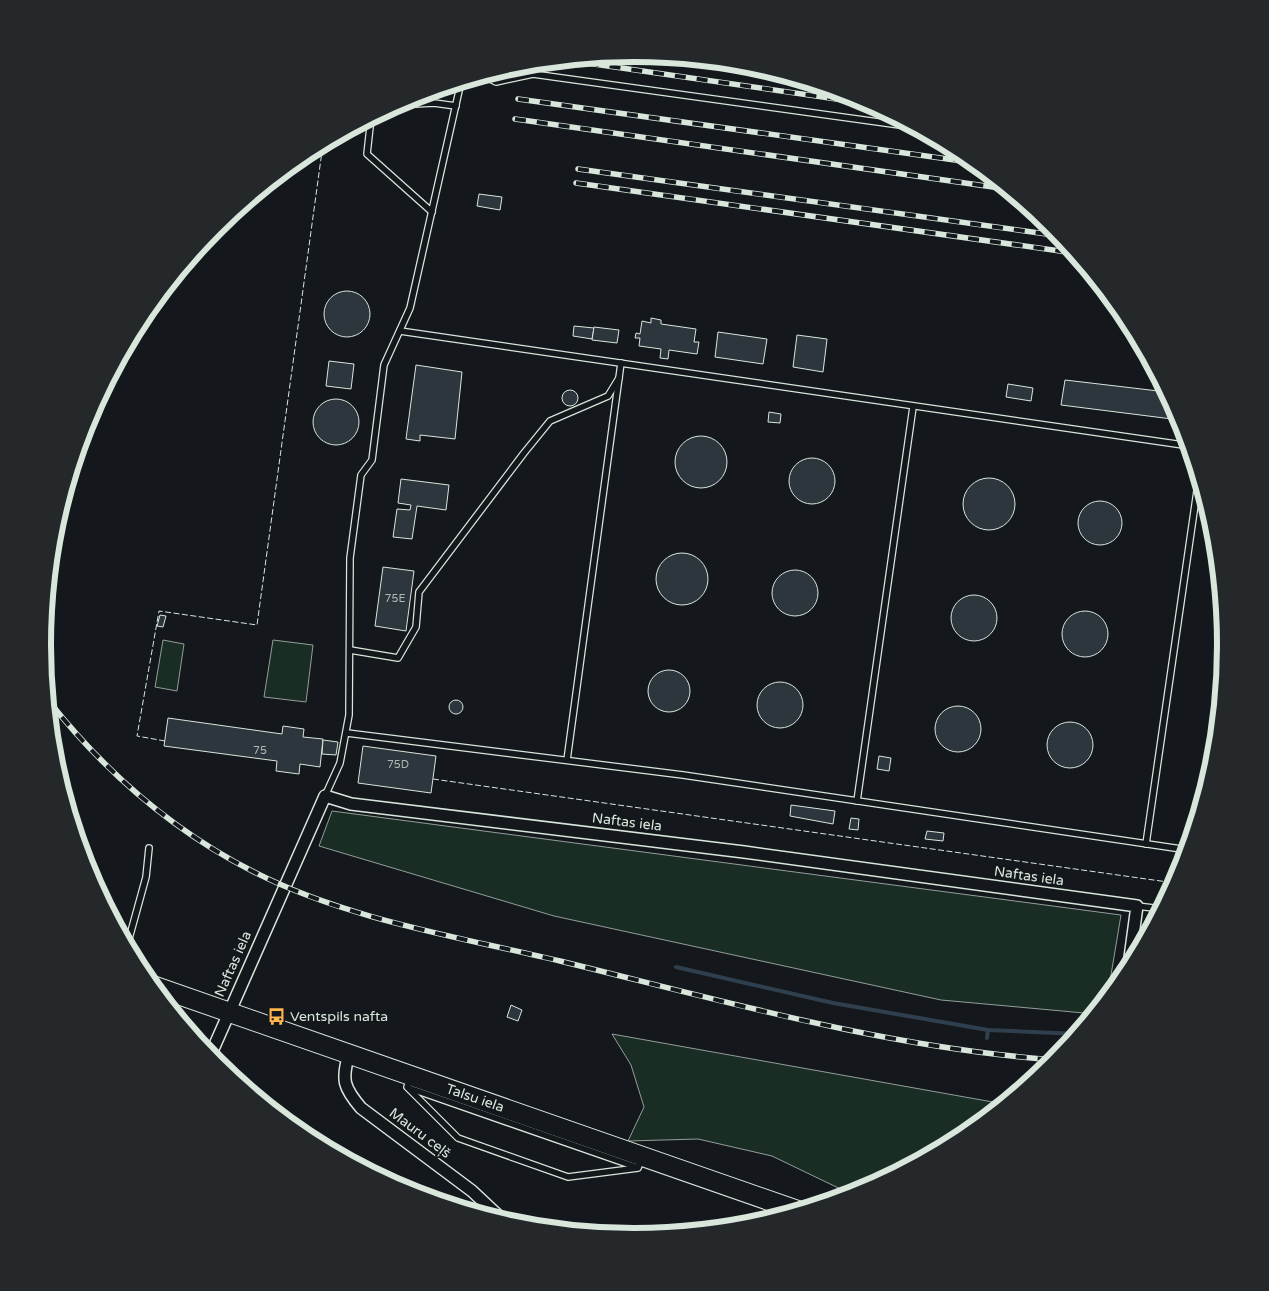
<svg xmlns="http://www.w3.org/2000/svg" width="1269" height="1291" font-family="'Varela Round',sans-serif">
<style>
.green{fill:#1a2d24;stroke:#939e99}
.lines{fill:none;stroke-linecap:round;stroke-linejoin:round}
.stream{stroke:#2f3f4d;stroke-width:4}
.building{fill:#2c363c;stroke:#d8e6dc}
.service-casing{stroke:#d8e6dc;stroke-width:8}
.minor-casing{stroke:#d8e6dc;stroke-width:14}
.primary-casing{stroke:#d8e6dc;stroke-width:21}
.service{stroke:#14181c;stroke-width:5.5}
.minor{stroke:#14181c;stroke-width:11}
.primary{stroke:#14181c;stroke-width:19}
.rail-casing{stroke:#d8e6dc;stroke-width:5.5}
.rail{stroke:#14181c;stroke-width:4;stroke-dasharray:11;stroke-linecap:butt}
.fence{stroke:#d8e6dc;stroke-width:1;stroke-dasharray:6 2.5;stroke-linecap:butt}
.labels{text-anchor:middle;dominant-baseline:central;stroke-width:4;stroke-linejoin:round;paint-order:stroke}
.number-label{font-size:11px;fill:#adbab4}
.street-label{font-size:14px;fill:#d8e6dc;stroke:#14181c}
.poi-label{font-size:14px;fill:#d8e6dc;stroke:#14181c;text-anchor:start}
.rim{fill:none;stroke:#d8e6dc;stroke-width:6}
</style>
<rect width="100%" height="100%" fill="#14181c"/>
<g class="green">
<path d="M 163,640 L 184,644 L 177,691 L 155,687 Z"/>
<path d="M 273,640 L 313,645 L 306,702 L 264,697 Z"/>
<path d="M 332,811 L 1121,915 L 1107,999 L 1095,1014 L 941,1000 L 554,916 L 319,846 Z"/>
<path d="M 612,1034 L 1004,1104 L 963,1138 L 853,1195 L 772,1156 L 698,1139 L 628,1141 L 644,1107 L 631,1065 Z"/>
</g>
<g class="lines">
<g class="stream">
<path d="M 676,967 L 833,1003 L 988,1030 L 1078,1034"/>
<path d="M 987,1038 L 988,1030"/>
</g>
</g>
<g class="building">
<path d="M 479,194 L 502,197 L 500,210 L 477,206 Z"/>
<circle cx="347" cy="314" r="23"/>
<path d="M 651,318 L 661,320 L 661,324 L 696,329 L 694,342 L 699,342 L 697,354 L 669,350 L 668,359 L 660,358 L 661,349 L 639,346 L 640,338 L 635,338 L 636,333 L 640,334 L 642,321 L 651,323 Z"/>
<path d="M 574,326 L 594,328 L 592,339 L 573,336 Z"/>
<path d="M 594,327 L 619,330 L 617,343 L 592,340 Z"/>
<path d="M 718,332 L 767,339 L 763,364 L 715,357 Z"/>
<path d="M 797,335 L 827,339 L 823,372 L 793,367 Z"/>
<path d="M 329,361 L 354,364 L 351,389 L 326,386 Z"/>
<path d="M 416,365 L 462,372 L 455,439 L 420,435 L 420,441 L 406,439 Z"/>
<path d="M 1065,380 L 1167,392 L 1180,420 L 1061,405 Z"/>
<path d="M 1008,384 L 1033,388 L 1031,401 L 1006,397 Z"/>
<circle cx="570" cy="398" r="8"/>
<circle cx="336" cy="422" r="23"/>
<path d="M 769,412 L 781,414 L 780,423 L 768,422 Z"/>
<circle cx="701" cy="462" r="26"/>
<circle cx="812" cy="481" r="23"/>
<circle cx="989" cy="504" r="26"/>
<path d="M 401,479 L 449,485 L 446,510 L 417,506 L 412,539 L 393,537 L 397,509 L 410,510 L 411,505 L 398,503 Z"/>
<circle cx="1100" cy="523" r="22"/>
<circle cx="682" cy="579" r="26"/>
<path d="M 383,567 L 414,571 L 406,631 L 375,626 Z"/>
<circle cx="795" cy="593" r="23"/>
<circle cx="974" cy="618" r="23"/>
<circle cx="1085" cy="634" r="23"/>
<path d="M 160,615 L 166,616 L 163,627 L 157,626 Z"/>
<circle cx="669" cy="691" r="21"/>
<circle cx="780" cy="705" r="23"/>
<circle cx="456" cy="707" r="7"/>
<circle cx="958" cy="729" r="23"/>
<path d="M 168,718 L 282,734 L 283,726 L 304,729 L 303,737 L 323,739 L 320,767 L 300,764 L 299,774 L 276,771 L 277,761 L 164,746 Z"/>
<circle cx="1070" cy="745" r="23"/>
<path d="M 323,740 L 338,742 L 336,755 L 322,754 Z"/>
<path d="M 363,746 L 436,756 L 431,793 L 358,783 Z"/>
<path d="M 879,756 L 891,758 L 889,771 L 877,769 Z"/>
<path d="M 791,805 L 835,811 L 833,824 L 790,816 Z"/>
<path d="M 851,818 L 859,819 L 858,830 L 849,829 Z"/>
<path d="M 927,831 L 944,833 L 943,841 L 925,839 Z"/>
<path d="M 511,1005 L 522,1010 L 518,1021 L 507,1017 Z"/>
</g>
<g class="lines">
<defs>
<g id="service">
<path d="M 484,76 L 496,82 L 533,74 L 914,127"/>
<path d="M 395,105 L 434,103 L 456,106"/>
<path d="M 371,118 L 367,154 L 432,212"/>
<path d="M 400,331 L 1190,446"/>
<path d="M 350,650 L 398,658 L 416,627 L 419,592 L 524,453 L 550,421 L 608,396 L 619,378"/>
<path d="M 347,733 L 683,775 L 1188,850"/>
<path d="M 567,760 L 621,363"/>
<path d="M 325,796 L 340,763 L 349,715 L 350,558 L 361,475 L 372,460 L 384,365 L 410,308 L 461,82"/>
<path d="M 857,801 L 913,407"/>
<path d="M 1146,844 L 1199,477"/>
<path d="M 1137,906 L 1162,909"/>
<path d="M 127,946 L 146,877 L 149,848"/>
<path d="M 410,1078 L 407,1087 L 458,1138 L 568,1177 L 638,1168 L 641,1160"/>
<path d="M 409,1088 L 636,1167"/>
</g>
<g id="minor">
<path d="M 349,1054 C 341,1080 344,1088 361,1108 L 472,1191 L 505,1222"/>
<path d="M 210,1056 L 325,796 L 351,804 L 744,852 L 1137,906 L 1128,972"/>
</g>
<path id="primary" d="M 151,985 L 799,1211"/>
</defs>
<use href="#service" class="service-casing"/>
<use href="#minor" class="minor-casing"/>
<use href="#primary" class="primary-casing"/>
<use href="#service" class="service"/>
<use href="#minor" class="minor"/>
<use href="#primary" class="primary"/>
<defs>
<g id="rail">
<path d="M 566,60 L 871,104"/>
<path d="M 518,99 L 976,163"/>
<path d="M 515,119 L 1007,189"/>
<path d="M 578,169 L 1061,236"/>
<path d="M 576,183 L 1074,253"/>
<path d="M 48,700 C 104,771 173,831 254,872 C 346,919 459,937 560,961 C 724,1001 887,1048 1057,1060"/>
</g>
</defs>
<use href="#rail" class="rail-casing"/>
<use href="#rail" class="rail"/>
<g class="fence">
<path d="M 165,741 L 137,736 L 159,611 L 257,625 L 323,144"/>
<path d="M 433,779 L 1175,883"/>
</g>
</g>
<defs>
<symbol id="bus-bare" viewBox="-9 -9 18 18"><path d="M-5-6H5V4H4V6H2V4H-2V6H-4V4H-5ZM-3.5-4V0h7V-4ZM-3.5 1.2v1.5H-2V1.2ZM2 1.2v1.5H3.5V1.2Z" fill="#ffb74d" stroke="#14181c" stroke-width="2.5" paint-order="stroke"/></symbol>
</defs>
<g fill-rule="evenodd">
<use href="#bus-bare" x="264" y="1004" width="25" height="25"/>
</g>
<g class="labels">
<g class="number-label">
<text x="395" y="598">75E</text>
<text x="260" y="750">75</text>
<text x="398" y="764">75D</text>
</g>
<g class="street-label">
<text transform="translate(627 822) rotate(7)">Naftas iela</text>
<text transform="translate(1029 876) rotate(8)">Naftas iela</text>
<text transform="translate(233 964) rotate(-66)">Naftas iela</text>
<text transform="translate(475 1098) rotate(19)">Talsu iela</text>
<text transform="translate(420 1133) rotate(37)">Mauru ceļš</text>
</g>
<g class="poi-label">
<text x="290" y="1016">Ventspils nafta</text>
</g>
</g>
<path d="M0 0H1269V1291H0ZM51 645a583 583 0 1 1 1166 0a583 583 0 1 1-1166 0Z" fill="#24282b" fill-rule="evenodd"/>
<path class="rim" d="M51 645a583 583 0 1 1 1166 0a583 583 0 1 1-1166 0Z"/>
</svg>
